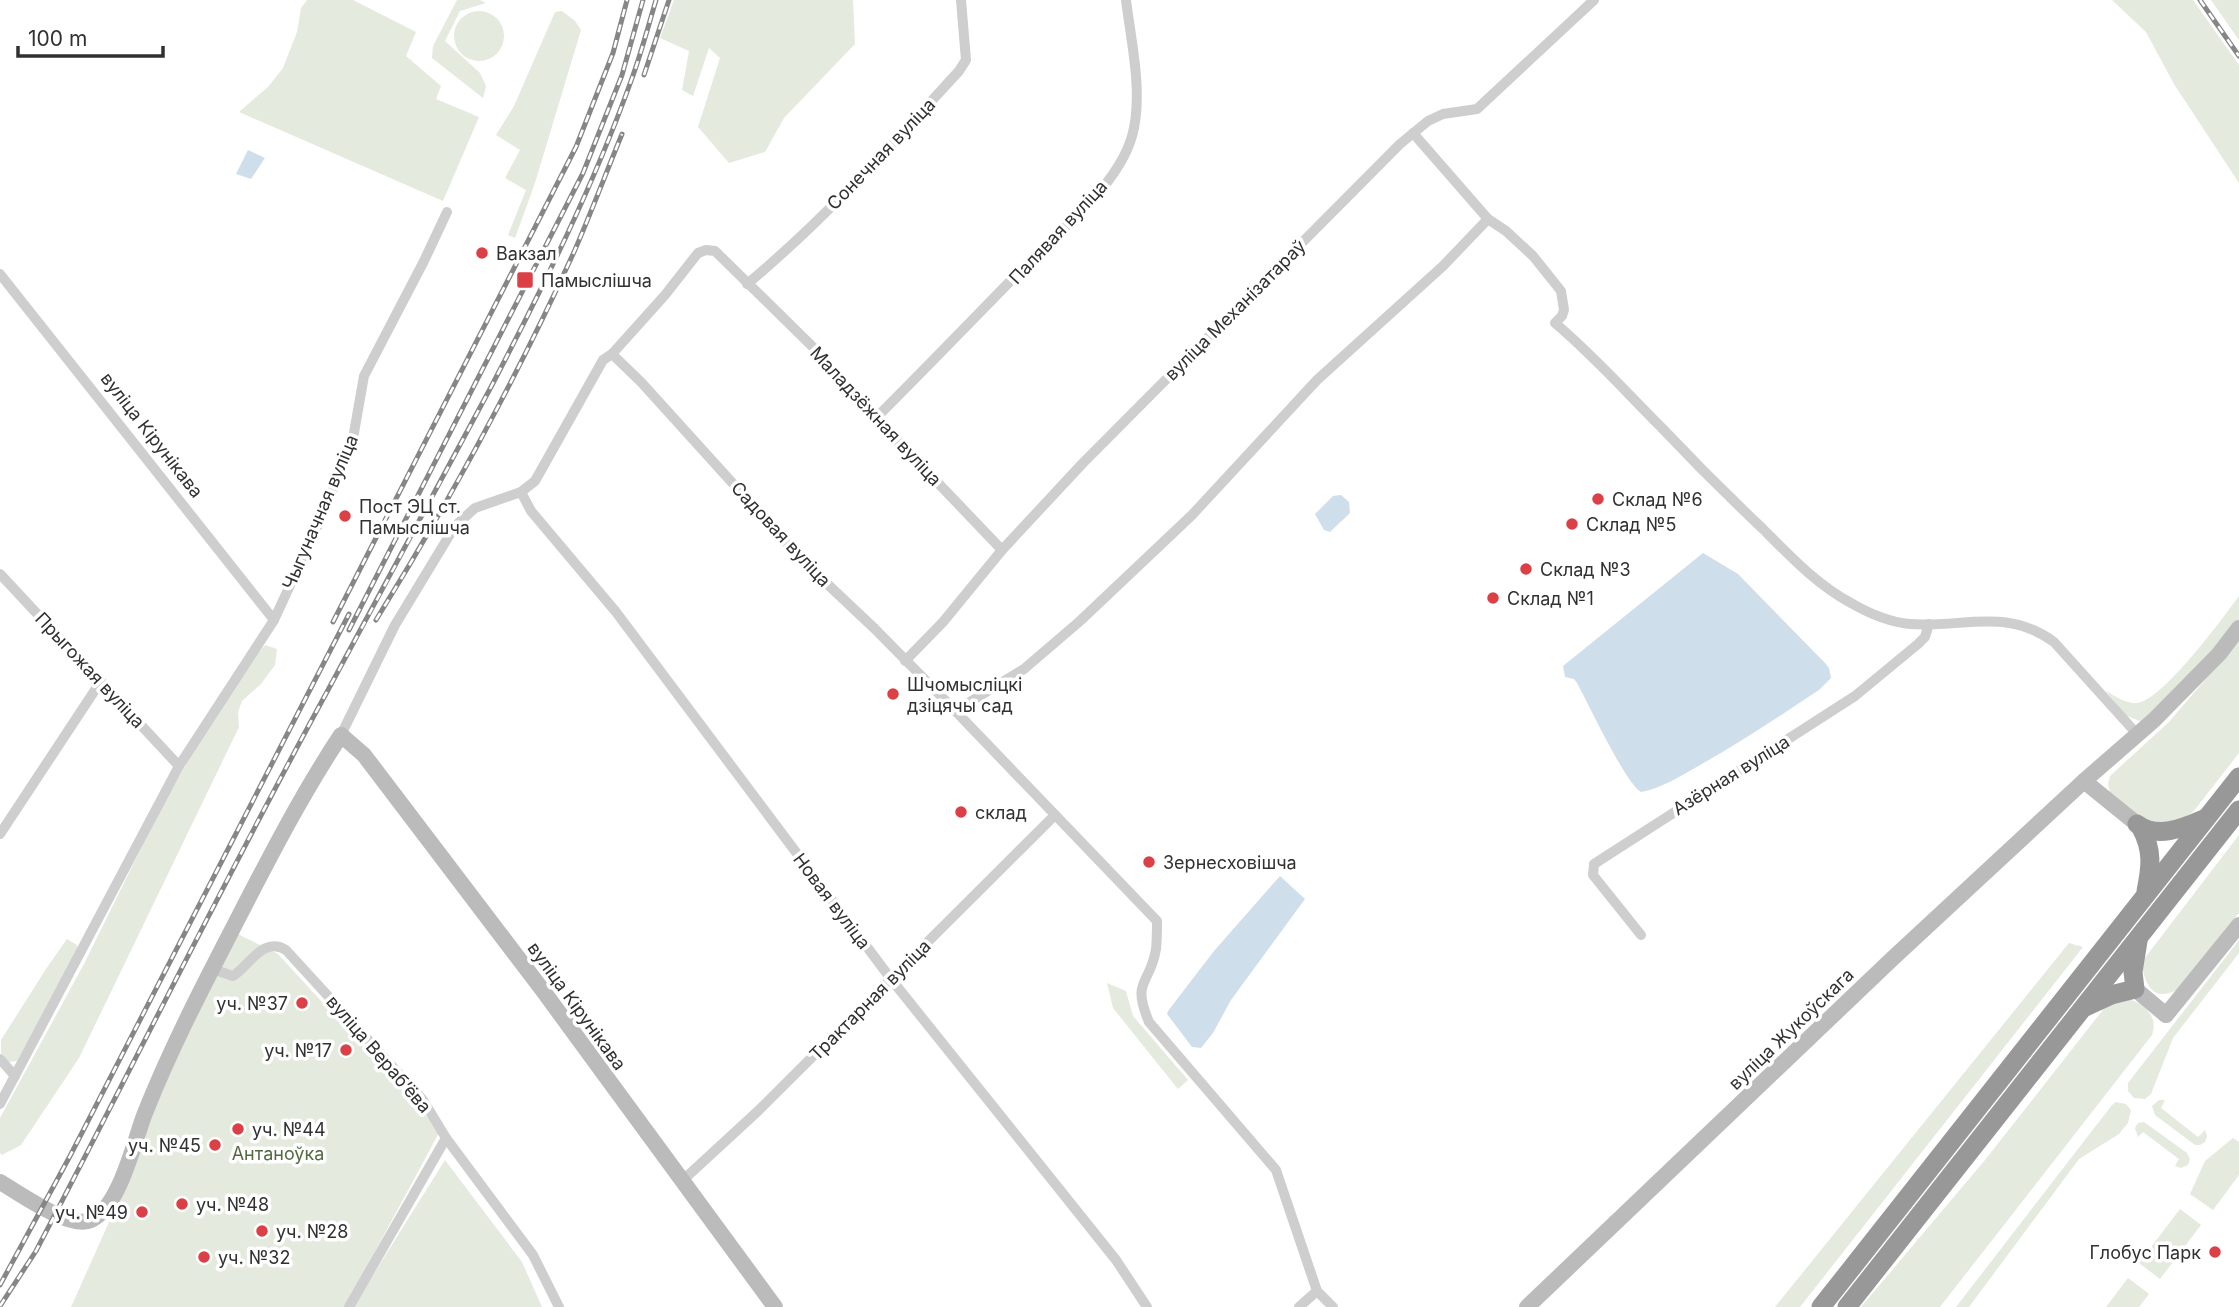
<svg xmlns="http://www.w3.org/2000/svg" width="2239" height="1307" font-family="Inter,sans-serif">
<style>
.green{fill:#e4eade}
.water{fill:#cedfeb}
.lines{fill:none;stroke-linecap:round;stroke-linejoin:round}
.street{stroke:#cecece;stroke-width:10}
.secondary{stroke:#bbb;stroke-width:16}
.highway{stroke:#989898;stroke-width:19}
.rail-casing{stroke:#868686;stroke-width:5}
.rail{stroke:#fff;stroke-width:2.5;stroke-dasharray:8;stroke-linecap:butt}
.poi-dot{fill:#db4046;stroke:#fff;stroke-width:2.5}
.labels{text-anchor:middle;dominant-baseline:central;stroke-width:7;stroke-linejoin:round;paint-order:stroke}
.street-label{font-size:18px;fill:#313131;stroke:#fff}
.poi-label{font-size:18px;fill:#313131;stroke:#fff;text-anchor:start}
.park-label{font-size:18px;fill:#536b41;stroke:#fff}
</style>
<rect width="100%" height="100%" fill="#fff"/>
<g class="green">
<path d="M 307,0 L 353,0 L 416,32 L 406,56 L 441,86 L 436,99 L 479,117 L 443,201 L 239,112 L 268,87 L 283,68 L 297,32 L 301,8 Z"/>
<path d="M 457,0 L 480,0 L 486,3 L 460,11 L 445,41 L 480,73 L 486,86 L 483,98 L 432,58 L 433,46 Z"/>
<path d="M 674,0 L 853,0 L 855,44 L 784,118 L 765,152 L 729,163 L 698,127 L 720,58 L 709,48 L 693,96 L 682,90 L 689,51 L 660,38 Z"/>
<path d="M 2112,0 L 2193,0 L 2239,65 L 2239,183 L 2174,84 L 2146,32 Z"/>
<path d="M 2211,0 L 2239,0 L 2239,40 Z"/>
<circle cx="479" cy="36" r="25"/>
<path d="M 562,11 L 575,21 L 581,30 L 535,183 L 515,238 L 508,235 L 526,190 L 505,178 L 520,150 L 496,135 L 514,106 L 555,12 Z"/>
<path d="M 2239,596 L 2239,619 L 2224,640 L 2142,722 L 2125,715 L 2106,691 C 2115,696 2126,704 2137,703 C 2162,701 2223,618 2239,596 Z"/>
<path d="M 2239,640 L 2239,753 L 2193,812 L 2172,825 L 2143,822 L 2110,792 L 2108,784 L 2110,776 L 2169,722 Z"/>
<path d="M 265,645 L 277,649 L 275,665 L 261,684 L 242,701 L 238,712 L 239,727 L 79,1058 L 21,1145 L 2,1155 L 0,1153 L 0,1118 L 84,964 L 159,812 L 204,733 L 247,666 Z"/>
<path d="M 2239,835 L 2239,913 L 2179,989 C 2153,1003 2146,986 2141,963 Z"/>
<path d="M 236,933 L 278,954 L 440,1131 L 345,1307 L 71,1307 L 114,1211 L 165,1078 Z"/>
<path d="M 67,939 L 77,945 L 77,949 L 17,1061 L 9,1062 L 1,1053 L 1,1040 L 46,969 Z"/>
<path d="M 2239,940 L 2239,953 L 2173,1038 L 2151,1094 L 2145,1099 L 2134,1098 L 2128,1091 L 2128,1083 Z"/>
<path d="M 2069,943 L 2083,947 L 1800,1307 L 1775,1307 Z"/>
<path d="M 1107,983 L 1126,991 L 1133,1016 L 1188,1080 L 1178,1089 L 1113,1008 Z"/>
<path d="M 2125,998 C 2143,1002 2159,1016 2152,1035 L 1940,1307 L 1861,1307 L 1985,1160 L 2106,1006 Z"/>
<path d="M 2159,1100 L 2165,1100 L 2161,1108 L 2198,1137 L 2205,1130 L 2207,1136 L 2205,1142 L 2200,1145 L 2195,1145 L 2155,1115 L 2152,1106 Z"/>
<path d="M 2116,1102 L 2126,1104 L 2131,1110 L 2128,1123 L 2119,1134 L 2079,1159 L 1969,1307 L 1956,1307 L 2112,1105 Z"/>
<path d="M 2144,1122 L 2187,1153 L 2190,1159 L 2188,1165 L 2181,1168 L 2175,1166 L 2179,1159 L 2143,1132 L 2138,1137 L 2135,1128 L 2138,1123 Z"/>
<path d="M 2233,1138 L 2239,1142 L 2239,1175 L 2213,1210 L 2190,1194 L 2205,1161 Z"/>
<path d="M 445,1160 L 522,1262 L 542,1307 L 353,1307 Z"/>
<path d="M 2180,1209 L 2201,1225 L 2160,1279 L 2139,1263 Z"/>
<path d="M 2128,1278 L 2149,1294 L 2139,1307 L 2106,1307 Z"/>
</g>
<g class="water">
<path d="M 248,150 L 265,158 L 251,179 L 236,174 Z"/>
<path d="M 1341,495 L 1349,502 L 1350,513 L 1330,532 L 1324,530 L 1315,514 L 1333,496 Z"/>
<path d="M 1703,553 L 1738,574 L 1825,663 L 1829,668 L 1831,678 L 1819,690 C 1780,716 1741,742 1700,765 C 1681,776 1662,788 1641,792 C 1626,784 1588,703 1577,683 L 1574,679 L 1565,677 L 1563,666 Z"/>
<path d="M 1280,876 L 1305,899 L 1231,1000 L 1213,1033 L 1201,1048 L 1192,1047 L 1167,1014 L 1168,1011 L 1214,951 Z"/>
</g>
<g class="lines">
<g class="street">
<path d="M 1413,133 L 1488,219 L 1506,231 L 1533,256 L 1561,291 L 1564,310 L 1562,316 L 1555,323 C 1593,355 1626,392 1661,427 C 1694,462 1727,495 1762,528 C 1789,555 1817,585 1851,603 C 1870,614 1889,622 1910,624 C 1964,628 2006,607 2054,642 L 2137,734"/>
<path d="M 0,274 L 274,620"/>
<path d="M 747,284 C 824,220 891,145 959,71 L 966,60 L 961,0"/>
<path d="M 612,354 L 641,382 L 804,562 L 875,629 L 941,696 L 1157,921 C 1157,930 1157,940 1156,949 C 1150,986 1131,979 1149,1022 L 1276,1170 L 1317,1291 L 1333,1307"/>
<path d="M 876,418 C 928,366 979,313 1030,261 C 1066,225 1124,180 1134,128 C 1142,87 1131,41 1126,0"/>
<path d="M 521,492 L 531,511 L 616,612 L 891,979 L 1116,1260 L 1147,1307"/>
<path d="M 0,574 L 179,766"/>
<path d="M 905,661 L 943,622 L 1002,550 L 1082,464 L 1400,144 L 1428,121 L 1443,114 L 1477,109 L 1594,0"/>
<path d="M 955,711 L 1024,669 L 1080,621 L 1192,515 L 1317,380 L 1443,266 L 1488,219"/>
<path d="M 341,735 L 395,625 L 455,526 L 475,508 L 521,492 L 535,481 L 603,360 L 612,354 L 665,295 L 698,253 L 706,250 L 715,251 L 820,354 L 876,418 L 1002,550"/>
<path d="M 0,834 L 101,681"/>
<path d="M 1641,935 L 1593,875 L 1594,864 L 1855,696 L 1918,644 L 1925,637 L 1929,624"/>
<path d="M 212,969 L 233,976 C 250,965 263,936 286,950 L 423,1100 L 446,1138 L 533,1255 L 559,1307"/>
<path d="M 0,1059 L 15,1076"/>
<path d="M 0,1104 L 179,766 L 274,620 L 317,527 L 352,444 L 364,376 L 424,261 L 447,212"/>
<path d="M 682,1181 L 758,1111 L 1055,815"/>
<path d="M 349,1307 L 446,1138"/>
<path d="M 1299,1307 L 1317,1291"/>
</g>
<g class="secondary">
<path d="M 2084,781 L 2137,824"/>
<path d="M 2135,989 L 2166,1015 L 2239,925"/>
<path d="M 0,1182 C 19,1193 70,1230 91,1220 C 120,1207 134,1141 145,1113 C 170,1050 201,990 232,930 C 266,864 300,797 341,735 L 364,755 L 544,992 L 775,1307"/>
<path d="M 1527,1307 L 1892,959 L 2084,781 L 2154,720 L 2219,654 L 2239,628"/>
</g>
<g class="highway">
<path d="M 2137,824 C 2158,840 2185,827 2206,818"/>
<path d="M 2141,828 C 2153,850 2151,867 2146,891"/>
<path d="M 2085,1007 L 2111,995 L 2135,989 L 2133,972 L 2138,941"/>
<path d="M 1821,1307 L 2239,777"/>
<path d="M 1847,1307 L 2239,810"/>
</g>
<defs>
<g id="rail">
<path d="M 2200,0 L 2239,56"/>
<path d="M 644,75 L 669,0"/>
<path d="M 376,620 C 449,502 516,379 574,252 C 591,213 606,173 622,134"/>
<path d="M 333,622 L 576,147 L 613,53 L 627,0"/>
<path d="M 349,630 L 583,173 L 622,75 L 643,0"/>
<path d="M 0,1285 L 70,1156 L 349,614"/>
<path d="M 0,1306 L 36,1251 C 134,1064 227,875 328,690 C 383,589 437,488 491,387 C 543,287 593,187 631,81 C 641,54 648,27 656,0"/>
</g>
</defs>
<use href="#rail" class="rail-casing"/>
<use href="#rail" class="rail"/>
</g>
<g class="poi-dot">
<circle cx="482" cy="253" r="7"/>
<rect x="516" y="271" width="18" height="18" rx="3.5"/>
<circle cx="1598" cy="499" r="7"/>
<circle cx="345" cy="516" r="7"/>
<circle cx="1572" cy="524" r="7"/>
<circle cx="1526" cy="569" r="7"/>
<circle cx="1493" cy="598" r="7"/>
<circle cx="893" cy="694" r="7"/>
<circle cx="961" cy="812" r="7"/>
<circle cx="1149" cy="862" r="7"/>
<circle cx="302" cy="1003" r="7"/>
<circle cx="346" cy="1050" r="7"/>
<circle cx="238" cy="1129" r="7"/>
<circle cx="215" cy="1145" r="7"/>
<circle cx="182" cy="1204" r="7"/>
<circle cx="142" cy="1212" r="7"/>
<circle cx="262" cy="1231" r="7"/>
<circle cx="2215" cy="1252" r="7"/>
<circle cx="204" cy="1257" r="7"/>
</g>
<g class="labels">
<g class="street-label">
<text transform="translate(881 154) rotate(-46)">Сонечная вуліца</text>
<text transform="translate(1058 232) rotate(-47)">Палявая вуліца</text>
<text transform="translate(1235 310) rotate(-45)">вуліца Механізатараў</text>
<text transform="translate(876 416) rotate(47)">Маладзёжная вуліца</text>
<text transform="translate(152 435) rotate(52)">вуліца Кірунікава</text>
<text transform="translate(320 512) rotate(-67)">Чыгуначная вуліца</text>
<text transform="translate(781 534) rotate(47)">Садовая вуліца</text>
<text transform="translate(90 670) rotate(47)">Прыгожая вуліца</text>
<text transform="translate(1731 775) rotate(-32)">Азёрная вуліца</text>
<text transform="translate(832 901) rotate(53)">Новая вуліца</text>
<text transform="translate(870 1000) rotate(-45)">Трактарная вуліца</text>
<text transform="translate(577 1006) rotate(54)">вуліца Кірунікава</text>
<text transform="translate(1791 1029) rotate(-44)">вуліца Жукоўскага</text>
<text transform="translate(379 1054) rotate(49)">вуліца Верабʼёва</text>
</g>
<g class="poi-label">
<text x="496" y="253">Вакзал</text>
<text x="541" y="280">Памыслішча</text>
<text x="1612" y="499">Склад №6</text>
<text x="359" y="506">Пост ЭЦ ст.<tspan x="359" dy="21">Памыслішча</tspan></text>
<text x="1586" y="524">Склад №5</text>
<text x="1540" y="569">Склад №3</text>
<text x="1507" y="598">Склад №1</text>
<text x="907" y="684">Шчомысліцкі<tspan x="907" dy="21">дзіцячы сад</tspan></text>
<text x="975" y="812">склад</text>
<text x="1163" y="862">Зернесховішча</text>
<text x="288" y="1003" text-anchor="end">уч. №37</text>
<text x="332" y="1050" text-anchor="end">уч. №17</text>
<text x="252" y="1129">уч. №44</text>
<text x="201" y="1145" text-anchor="end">уч. №45</text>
<text x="196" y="1204">уч. №48</text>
<text x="128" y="1212" text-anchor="end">уч. №49</text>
<text x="276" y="1231">уч. №28</text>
<text x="2201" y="1252" text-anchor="end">Глобус Парк</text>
<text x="218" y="1257">уч. №32</text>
</g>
<g class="park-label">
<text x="278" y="1153">Антаноўка</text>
</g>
</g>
<path d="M18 46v10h145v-10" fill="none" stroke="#313131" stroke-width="3.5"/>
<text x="28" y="46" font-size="21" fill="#313131" stroke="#ffffff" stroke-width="5" paint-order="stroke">100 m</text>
</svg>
